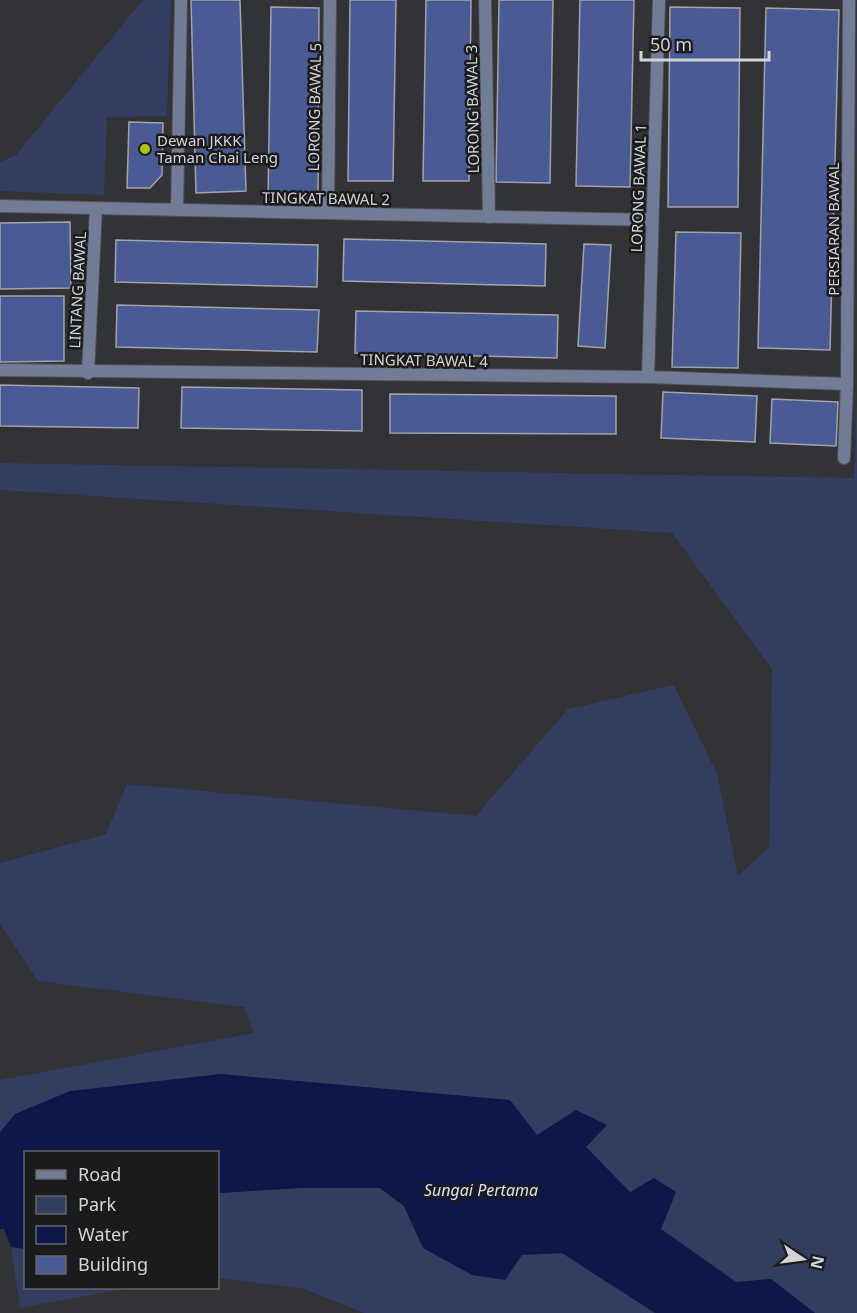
<svg xmlns="http://www.w3.org/2000/svg" width="857" height="1313" font-family="'Noto Sans',sans-serif">
<style>
.green{fill:#323d5f}
.water{fill:#0e164a}
.building{fill:#495a94;stroke:#a2a3a8;stroke-width:1.5}
.lines{fill:none;stroke-linecap:round;stroke-linejoin:round}
.street-casing{stroke:#4f5054;stroke-width:14}
.street{stroke:#737c97;stroke-width:12}
.poi-dot{fill:#aac718;stroke:#1a1b1d;stroke-width:2}
.labels{text-anchor:middle;dominant-baseline:central;stroke-width:5;stroke-linejoin:round;paint-order:stroke}
.street-label{font-size:15px;fill:#d3d4d7;stroke:#1a1b1d}
.poi-label{font-size:15px;fill:#d3d4d7;stroke:#1a1b1d;text-anchor:start}
.water-label{font-size:16px;font-style:italic;fill:#dae1f3;stroke:#1a1b1d}
</style>
<rect width="100%" height="100%" fill="#323337"/>
<g class="green">
<path d="M 143,0 L 171,0 L 167,116 L 107,117 L 104,195 L 0,191 L 0,162 L 16,155 Z"/>
<path d="M 857,399 L 857,1313 L 815,1313 L 771,1280 L 736,1282 L 661,1229 L 676,1192 L 630,1192 L 586,1147 L 607,1125 L 537,1135 L 0,1132 L 0,1080 L 254,1033 L 244,1007 L 38,981 L 0,924 L 0,863 L 106,834 L 127,784 L 476,816 L 568,709 L 674,685 L 717,774 L 738,876 L 769,847 L 772,669 L 672,533 L 0,490 L 0,463 L 854,478 Z"/>
<path d="M 299,1188 L 380,1188 L 404,1206 L 423,1249 L 522,1255 L 562,1253 L 655,1313 L 364,1313 L 304,1289 L 218,1278 L 218,1193 Z"/>
<path d="M 11,1247 L 25,1249 L 26,1288 L 128,1288 L 20,1308 Z"/>
</g>
<path class="water" d="M 221,1074 L 510,1100 L 537,1135 L 576,1110 L 607,1125 L 586,1147 L 630,1192 L 654,1178 L 676,1192 L 661,1229 L 736,1282 L 771,1279 L 815,1313 L 655,1313 L 562,1253 L 522,1255 L 505,1280 L 472,1275 L 423,1248 L 404,1206 L 380,1188 L 299,1188 L 218,1193 L 218,1152 L 26,1152 L 25,1249 L 11,1247 L 4,1229 L 0,1229 L 0,1132 L 15,1114 L 70,1091 Z"/>
<g class="building">
<path d="M 191,0 L 240,0 L 246,191 L 196,193 Z"/>
<path d="M 350,0 L 396,0 L 393,181 L 348,181 Z"/>
<path d="M 426,0 L 471,0 L 469,181 L 423,181 Z"/>
<path d="M 499,0 L 553,0 L 550,183 L 496,182 Z"/>
<path d="M 580,0 L 634,0 L 630,187 L 576,186 Z"/>
<path d="M 271,7 L 319,8 L 318,199 L 268,200 Z"/>
<path d="M 670,7 L 740,8 L 738,207 L 668,207 Z"/>
<path d="M 766,8 L 839,10 L 830,350 L 758,348 Z"/>
<path d="M 129,122 L 163,123 L 162,175 L 150,188 L 127,188 Z"/>
<path d="M 70,222 L 71,288 L 0,289 L 0,223 Z"/>
<path d="M 676,232 L 741,233 L 738,368 L 672,367 Z"/>
<path d="M 344,239 L 546,244 L 545,286 L 343,281 Z"/>
<path d="M 116,240 L 318,245 L 317,287 L 115,282 Z"/>
<path d="M 584,244 L 611,245 L 605,348 L 578,346 Z"/>
<path d="M 0,296 L 64,296 L 64,361 L 0,362 Z"/>
<path d="M 117,305 L 319,310 L 317,352 L 116,347 Z"/>
<path d="M 356,311 L 558,315 L 557,358 L 355,353 Z"/>
<path d="M 0,385 L 139,388 L 138,428 L 0,426 Z"/>
<path d="M 182,387 L 362,390 L 362,431 L 181,428 Z"/>
<path d="M 663,392 L 757,396 L 755,442 L 661,438 Z"/>
<path d="M 390,394 L 616,396 L 616,434 L 390,433 Z"/>
<path d="M 772,399 L 838,402 L 836,446 L 770,443 Z"/>
</g>
<g class="lines">
<defs>
<g id="street">
<path d="M 485,0 L 489,217"/>
<path d="M 0,206 L 652,220"/>
<path d="M 177,210 L 181,0"/>
<path d="M 328,213 L 330,0"/>
<path d="M 0,370 L 648,377 L 847,384"/>
<path d="M 88,373 L 96,208"/>
<path d="M 648,377 L 659,0"/>
<path d="M 844,458 L 847,384 L 849,0"/>
</g>
</defs>
<use href="#street" class="street-casing"/>
<use href="#street" class="street"/>
</g>
<circle class="poi-dot" cx="145" cy="149" r="6"/>
<g class="labels">
<g class="street-label">
<text transform="translate(314 107) rotate(-89)">LORONG BAWAL 5</text>
<text transform="translate(472 109) rotate(-91)">LORONG BAWAL 3</text>
<text transform="translate(638 188) rotate(-88)">LORONG BAWAL 1</text>
<text transform="translate(326 198) rotate(1)">TINGKAT BAWAL 2</text>
<text transform="translate(833 229) rotate(-90)">PERSIARAN BAWAL</text>
<text transform="translate(77 290) rotate(-87)">LINTANG BAWAL</text>
<text transform="translate(424 360) rotate(1)">TINGKAT BAWAL 4</text>
</g>
<g class="poi-label">
<text x="157" y="140">Dewan JKKK<tspan x="157" dy="17">Taman Chai Leng</tspan></text>
</g>
<g class="water-label">
<text x="481" y="1190">Sungai Pertama</text>
</g>
</g>
<rect x="24" y="1151" width="195" height="138" fill="#1a1b1d" stroke="#646567" stroke-width="1.5"/>
<rect x="36" y="1170" width="30" height="9" fill="#737c97" stroke="#646567" stroke-width="1.5"/>
<text x="78" y="1181" font-size="18" fill="#d3d4d7">Road</text>
<rect x="36" y="1196" width="30" height="18" fill="#323d5f" stroke="#646567" stroke-width="1.5"/>
<text x="78" y="1211" font-size="18" fill="#d3d4d7">Park</text>
<rect x="36" y="1226" width="30" height="18" fill="#0e164a" stroke="#646567" stroke-width="1.5"/>
<text x="78" y="1241" font-size="18" fill="#d3d4d7">Water</text>
<rect x="36" y="1256" width="30" height="18" fill="#495a94" stroke="#646567" stroke-width="1.5"/>
<text x="78" y="1271" font-size="18" fill="#d3d4d7">Building</text>
<g transform="translate(803 1259) rotate(103)" stroke="#1a1b1d" stroke-width="4.5" paint-order="stroke">
<path d="M0-4.5L10 22L0 15L-10 22Z" fill="#d3d4d7"/>
<text y="-9" font-size="16" font-weight="bold" text-anchor="middle" fill="#d3d4d7">N</text>
</g>
<path d="M641 51v9h128v-9" fill="none" stroke="#d3d4d7" stroke-width="3"/>
<text x="650" y="51" font-size="18" fill="#d3d4d7" stroke="#1a1b1d" stroke-width="4.5" paint-order="stroke">50 m</text>
</svg>
